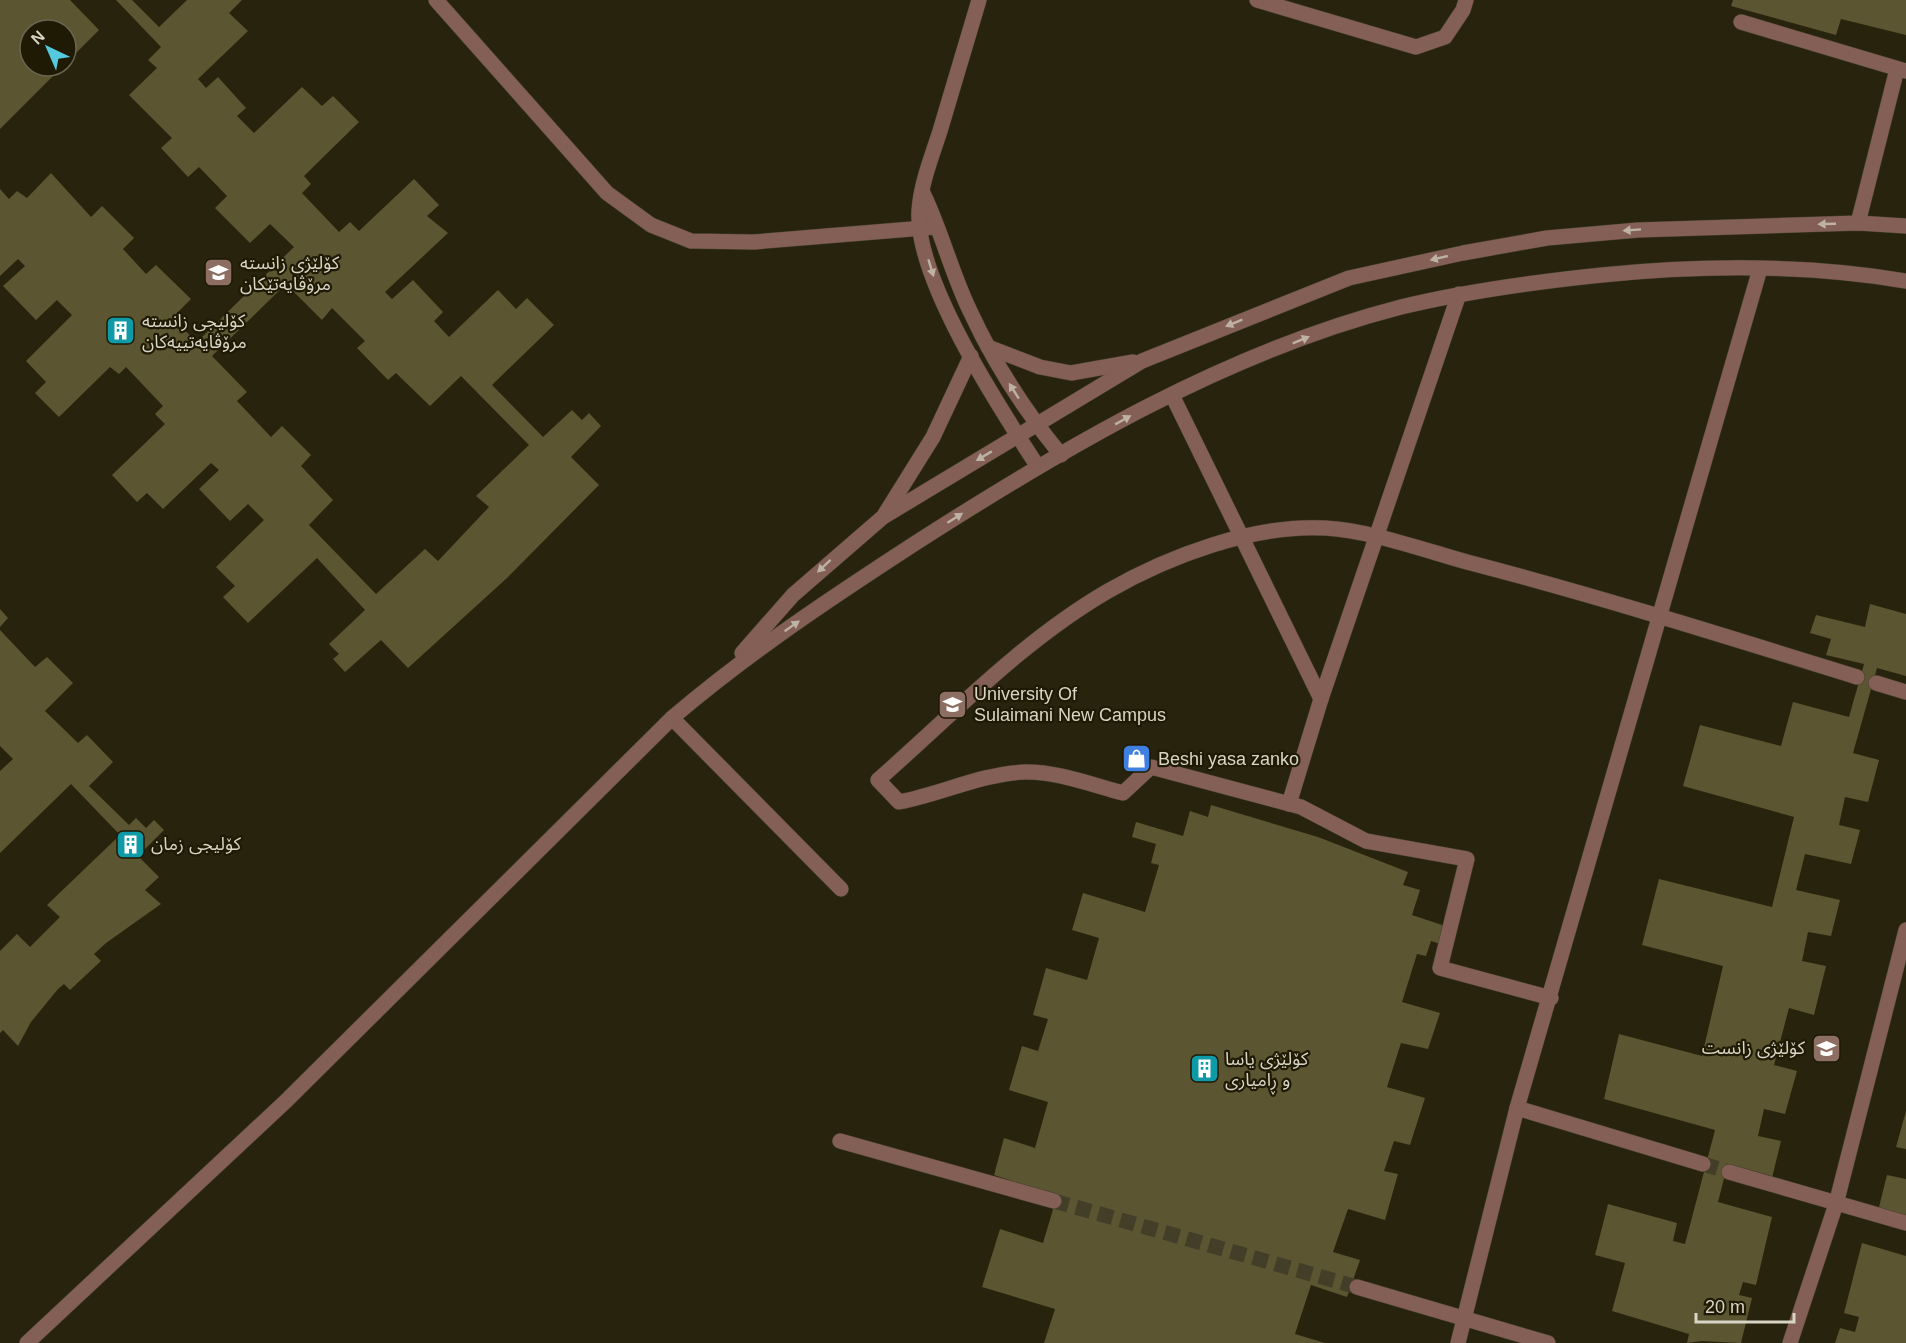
<svg xmlns="http://www.w3.org/2000/svg" width="1906" height="1343" font-family="Helvetica,'Noto Sans Arabic',sans-serif">
<style>
.building{fill:#5c5532;fill-rule:evenodd}
.lines{fill:none;stroke-linecap:round;stroke-linejoin:round}
.minor-tunnel{stroke:#423e28;stroke-width:15;stroke-dasharray:15 8;stroke-linecap:butt}
.minor-casing{stroke:#443f2a;stroke-width:16}
.minor{stroke:#835f55;stroke-width:15}
.oneway{fill:#beb2a5}
.labels{text-anchor:middle;dominant-baseline:central;stroke-width:4.5;stroke-linejoin:round;paint-order:stroke}
.poi-label{font-size:18px;fill:#d8d5c7;stroke:#1f1a03;text-anchor:start}
</style>
<rect width="100%" height="100%" fill="#28230c"/>
<g class="building">
<path d="M 0,0 L 70,0 L 99,30 L 66,63 L 66,30 L 30,30 L 30,66 L 63,66 L 0,129 Z"/>
<path d="M 116,0 L 132,0 L 159,27 L 187,0 L 242,0 L 229,13 L 248,31 L 198,79 L 206,88 L 218,77 L 246,108 L 237,116 L 254,133 L 302,87 L 322,106 L 333,96 L 359,122 L 304,176 L 311,184 L 302,193 L 339,232 L 350,222 L 359,231 L 414,179 L 439,205 L 427,216 L 448,233 L 385,292 L 392,299 L 413,280 L 443,312 L 434,321 L 449,337 L 498,290 L 516,309 L 527,298 L 554,325 L 492,385 L 543,437 L 572,410 L 582,420 L 589,413 L 601,426 L 571,457 L 599,485 L 507,578 L 408,668 L 381,640 L 345,672 L 333,659 L 339,654 L 329,644 L 365,610 L 317,558 L 248,623 L 223,597 L 235,586 L 216,567 L 264,520 L 248,504 L 230,521 L 199,489 L 219,470 L 211,463 L 163,509 L 147,493 L 137,502 L 112,475 L 165,424 L 155,414 L 163,406 L 126,367 L 119,374 L 110,367 L 59,417 L 35,393 L 46,382 L 26,361 L 72,315 L 57,300 L 36,320 L 3,286 L 25,266 L 18,259 L 0,276 L 0,189 L 9,199 L 17,191 L 27,198 L 51,173 L 91,217 L 102,206 L 134,238 L 123,249 L 146,274 L 156,265 L 191,299 L 172,318 L 197,342 L 294,247 L 270,224 L 250,243 L 215,208 L 227,196 L 199,167 L 188,177 L 161,148 L 172,138 L 129,95 L 157,68 L 148,60 L 161,47 ZM 286,284 L 322,320 L 332,308 L 365,341 L 357,348 L 388,380 L 396,373 L 430,406 L 461,376 L 529,445 L 476,496 L 489,507 L 438,561 L 425,549 L 376,594 L 309,525 L 333,500 L 301,466 L 311,455 L 282,426 L 271,437 L 237,401 L 247,392 L 212,356 Z"/>
<path d="M 1733,0 L 1906,0 L 1906,35 L 1841,19 L 1836,35 L 1731,6 Z"/>
<path d="M 1870,604 L 1906,614 L 1906,676 L 1877,668 L 1853,753 L 1879,760 L 1868,802 L 1845,797 L 1839,825 L 1860,830 L 1851,864 L 1805,854 L 1796,890 L 1840,900 L 1831,936 L 1808,932 L 1802,961 L 1826,966 L 1814,1015 L 1789,1008 L 1774,1065 L 1797,1071 L 1785,1114 L 1764,1109 L 1758,1136 L 1781,1141 L 1772,1178 L 1727,1167 L 1718,1202 L 1772,1217 L 1756,1285 L 1743,1282 L 1739,1295 L 1752,1298 L 1741,1343 L 1702,1341 L 1687,1343 L 1689,1334 L 1612,1311 L 1625,1263 L 1595,1255 L 1608,1204 L 1677,1223 L 1673,1241 L 1685,1244 L 1715,1130 L 1604,1099 L 1619,1034 L 1702,1056 L 1723,966 L 1642,945 L 1659,879 L 1772,907 L 1794,817 L 1683,786 L 1700,725 L 1781,746 L 1793,702 L 1849,717 L 1864,664 L 1826,655 L 1831,639 L 1810,633 L 1816,615 L 1865,627 Z"/>
<path d="M 0,609 L 8,618 L 0,627 Z"/>
<path d="M 0,630 L 35,667 L 47,657 L 73,683 L 45,711 L 78,743 L 87,735 L 113,762 L 89,786 L 129,825 L 136,818 L 146,828 L 154,820 L 164,830 L 138,856 L 159,877 L 145,890 L 161,904 L 106,943 L 94,954 L 101,961 L 70,990 L 64,984 L 58,989 L 31,1022 L 18,1046 L 3,1030 L 0,1033 L 0,951 L 17,934 L 30,947 L 60,917 L 47,905 L 120,835 L 71,784 L 0,853 L 0,771 L 13,759 L 0,746 Z"/>
<path d="M 1211,805 L 1318,837 L 1408,872 L 1403,885 L 1420,890 L 1412,915 L 1448,927 L 1443,945 L 1431,941 L 1426,956 L 1417,954 L 1402,1002 L 1440,1013 L 1428,1049 L 1401,1043 L 1387,1087 L 1425,1098 L 1410,1145 L 1394,1141 L 1384,1171 L 1398,1174 L 1385,1220 L 1348,1209 L 1333,1252 L 1360,1260 L 1347,1297 L 1311,1285 L 1295,1334 L 1325,1343 L 1044,1343 L 1055,1309 L 982,1287 L 1000,1229 L 1043,1243 L 1057,1196 L 994,1175 L 1004,1138 L 1035,1148 L 1048,1102 L 1009,1090 L 1022,1046 L 1038,1051 L 1048,1019 L 1033,1015 L 1046,968 L 1087,980 L 1099,938 L 1072,930 L 1083,893 L 1145,912 L 1159,865 L 1151,863 L 1156,844 L 1132,837 L 1136,822 L 1183,836 L 1190,811 L 1208,817 Z"/>
<path d="M 1906,1111 L 1906,1149 L 1896,1147 Z"/>
<path d="M 1887,1175 L 1906,1179 L 1906,1218 L 1878,1211 Z"/>
<path d="M 1862,1243 L 1906,1256 L 1906,1343 L 1835,1343 L 1840,1328 L 1855,1332 L 1859,1317 L 1844,1313 Z"/>
</g>
<g class="lines">
<g class="minor-tunnel">
<path d="M 1703,1164 L 1729,1172"/>
<path d="M 1054,1201 L 1357,1287"/>
</g>
<defs>
<g id="minor">
<path d="M 436,0 L 607,193 L 651,225 L 691,241 L 754,242 L 936,227"/>
<path d="M 979,0 C 966,44 953,87 940,131 C 932,156 921,183 919,210 C 914,278 1001,410 1038,467"/>
<path d="M 1257,0 L 1416,47 L 1445,37 L 1463,10 L 1466,0"/>
<path d="M 1741,22 L 1906,71"/>
<path d="M 922,191 C 941,229 951,272 970,311 C 994,363 1025,411 1061,455"/>
<path d="M 1858,223 L 1897,69"/>
<path d="M 988,347 L 1040,367 L 1071,373 L 1133,362"/>
<path d="M 1172,395 L 1321,699"/>
<path d="M 885,514 L 933,437 L 971,356"/>
<path d="M 742,653 L 793,595 L 883,517 L 1142,361 L 1349,278 L 1463,253 L 1547,238 L 1638,230 L 1858,223 L 1906,226"/>
<path d="M 1876,683 L 1906,692"/>
<path d="M 672,718 L 841,889"/>
<path d="M 1289,804 L 1321,699 L 1459,294"/>
<path d="M 1551,998 L 1440,968 L 1467,859 L 1366,841 L 1301,807 L 1151,767 L 1123,793 C 1092,785 1057,771 1024,772 C 981,774 941,794 899,802 L 878,780 C 952,715 1022,641 1108,591 C 1169,556 1254,524 1325,528 C 1368,530 1424,550 1467,562 C 1598,596 1728,637 1857,677"/>
<path d="M 1517,1108 L 1703,1164"/>
<path d="M 840,1141 L 1054,1201"/>
<path d="M 1729,1172 L 1906,1223"/>
<path d="M 1357,1287 L 1548,1343"/>
<path d="M 27,1343 L 286,1101 L 672,718 C 748,653 831,598 914,544 C 1065,447 1226,352 1401,307 C 1467,291 1534,282 1602,275 C 1702,265 1806,264 1906,281"/>
<path d="M 1458,1343 L 1517,1108 L 1760,269"/>
<path d="M 1790,1343 L 1836,1204 L 1906,930"/>
</g>
</defs>
<use href="#minor" class="minor-casing"/>
<use href="#minor" class="minor"/>
</g>
<defs><path id="oneway-solid" d="M-6-.8H1V-3.2L6.5 0L1 3.2V.8H-6Z" transform="scale(1.5)"/></defs>
<g class="oneway">
<use href="#oneway-solid" transform="translate(1827 224) rotate(178)"/>
<use href="#oneway-solid" transform="translate(1632 230) rotate(176)"/>
<use href="#oneway-solid" transform="translate(1439 258) rotate(167)"/>
<use href="#oneway-solid" transform="translate(931 268) rotate(73)"/>
<use href="#oneway-solid" transform="translate(1234 323) rotate(158)"/>
<use href="#oneway-solid" transform="translate(1301 340) rotate(-22)"/>
<use href="#oneway-solid" transform="translate(1014 391) rotate(-123)"/>
<use href="#oneway-solid" transform="translate(1123 420) rotate(-29)"/>
<use href="#oneway-solid" transform="translate(984 456) rotate(149)"/>
<use href="#oneway-solid" transform="translate(955 518) rotate(-32)"/>
<use href="#oneway-solid" transform="translate(824 566) rotate(137)"/>
<use href="#oneway-solid" transform="translate(792 626) rotate(-35)"/>
</g>
<defs>
<symbol id="university-square" viewBox="-11 -11 22 22"><rect x="-9" y="-9" width="18" height="18" rx="4" fill="#8d6e63" stroke="#1f1a03"/><path d="M0-5L7-2L0 1L-7-2ZM-4 1L0 2.5L4 1V4Q0 6-4 4Z" fill="#fff"/></symbol>
<symbol id="building-square" viewBox="-11 -11 22 22"><rect x="-9" y="-9" width="18" height="18" rx="4" fill="#0f9aa8" stroke="#1f1a03"/><path d="M-4-6H4V6H1V3H-1V6H-4ZM-2.5-4.3h1.7v1.8h-1.7ZM.8-4.3h1.7v1.8H.8ZM-2.5-1h1.7V.8h-1.7ZM.8-1h1.7V.8H.8Z" fill="#fff"/></symbol>
<symbol id="shop-square" viewBox="-11 -11 22 22"><rect x="-9" y="-9" width="18" height="18" rx="4" fill="#3f7fe0" stroke="#1f1a03"/><path d="M-5-2.5h2.3a2.7 3.5 0 0 1 5.4 0H5L5.5 6h-11ZM-1.5-2.5h3a1.5 2.3 0 0 0-3 0Z" fill="#fff"/></symbol>
</defs>
<g fill-rule="evenodd">
<use href="#university-square" x="202" y="256" width="33" height="33"/>
<use href="#building-square" x="104" y="314" width="33" height="33"/>
<use href="#university-square" x="936" y="688" width="33" height="33"/>
<use href="#shop-square" x="1120" y="742" width="33" height="33"/>
<use href="#building-square" x="114" y="828" width="33" height="33"/>
<use href="#university-square" x="1810" y="1032" width="33" height="33"/>
<use href="#building-square" x="1188" y="1052" width="33" height="33"/>
</g>
<g class="labels">
<g class="poi-label">
<text x="240" y="263">کۆلێژی زانستە<tspan x="240" dy="21">مرۆڤایەتێکان</tspan></text>
<text x="142" y="321">کۆلیجی زانستە<tspan x="142" dy="21">مرۆڤایەتییەکان</tspan></text>
<text x="974" y="694">University Of<tspan x="974" dy="21">Sulaimani New Campus</tspan></text>
<text x="1158" y="759">Beshi yasa zanko</text>
<text x="151" y="844">کۆلیجی زمان</text>
<text x="1805" y="1048" text-anchor="end">کۆلێژی زانست</text>
<text x="1225" y="1059">کۆلێژی یاسا<tspan x="1225" dy="21">و ڕامیاری</tspan></text>
</g>
</g>
<g transform="translate(48 48) rotate(316)"><circle r="28" fill="#1f1a03" stroke="#696551" stroke-width="1.5"/>
<path d="M0-4.5L10 22L0 15L-10 22Z" fill="#55cadf"/>
<text y="-9" font-size="16" font-weight="bold" text-anchor="middle" fill="#d8d5c7">N</text>
</g>
<path d="M1696 1313v9h98v-9" fill="none" stroke="#d8d5c7" stroke-width="3"/>
<text x="1705" y="1313" font-size="18" fill="#d8d5c7" stroke="#1f1a03" stroke-width="4.5" paint-order="stroke">20 m</text>
</svg>
